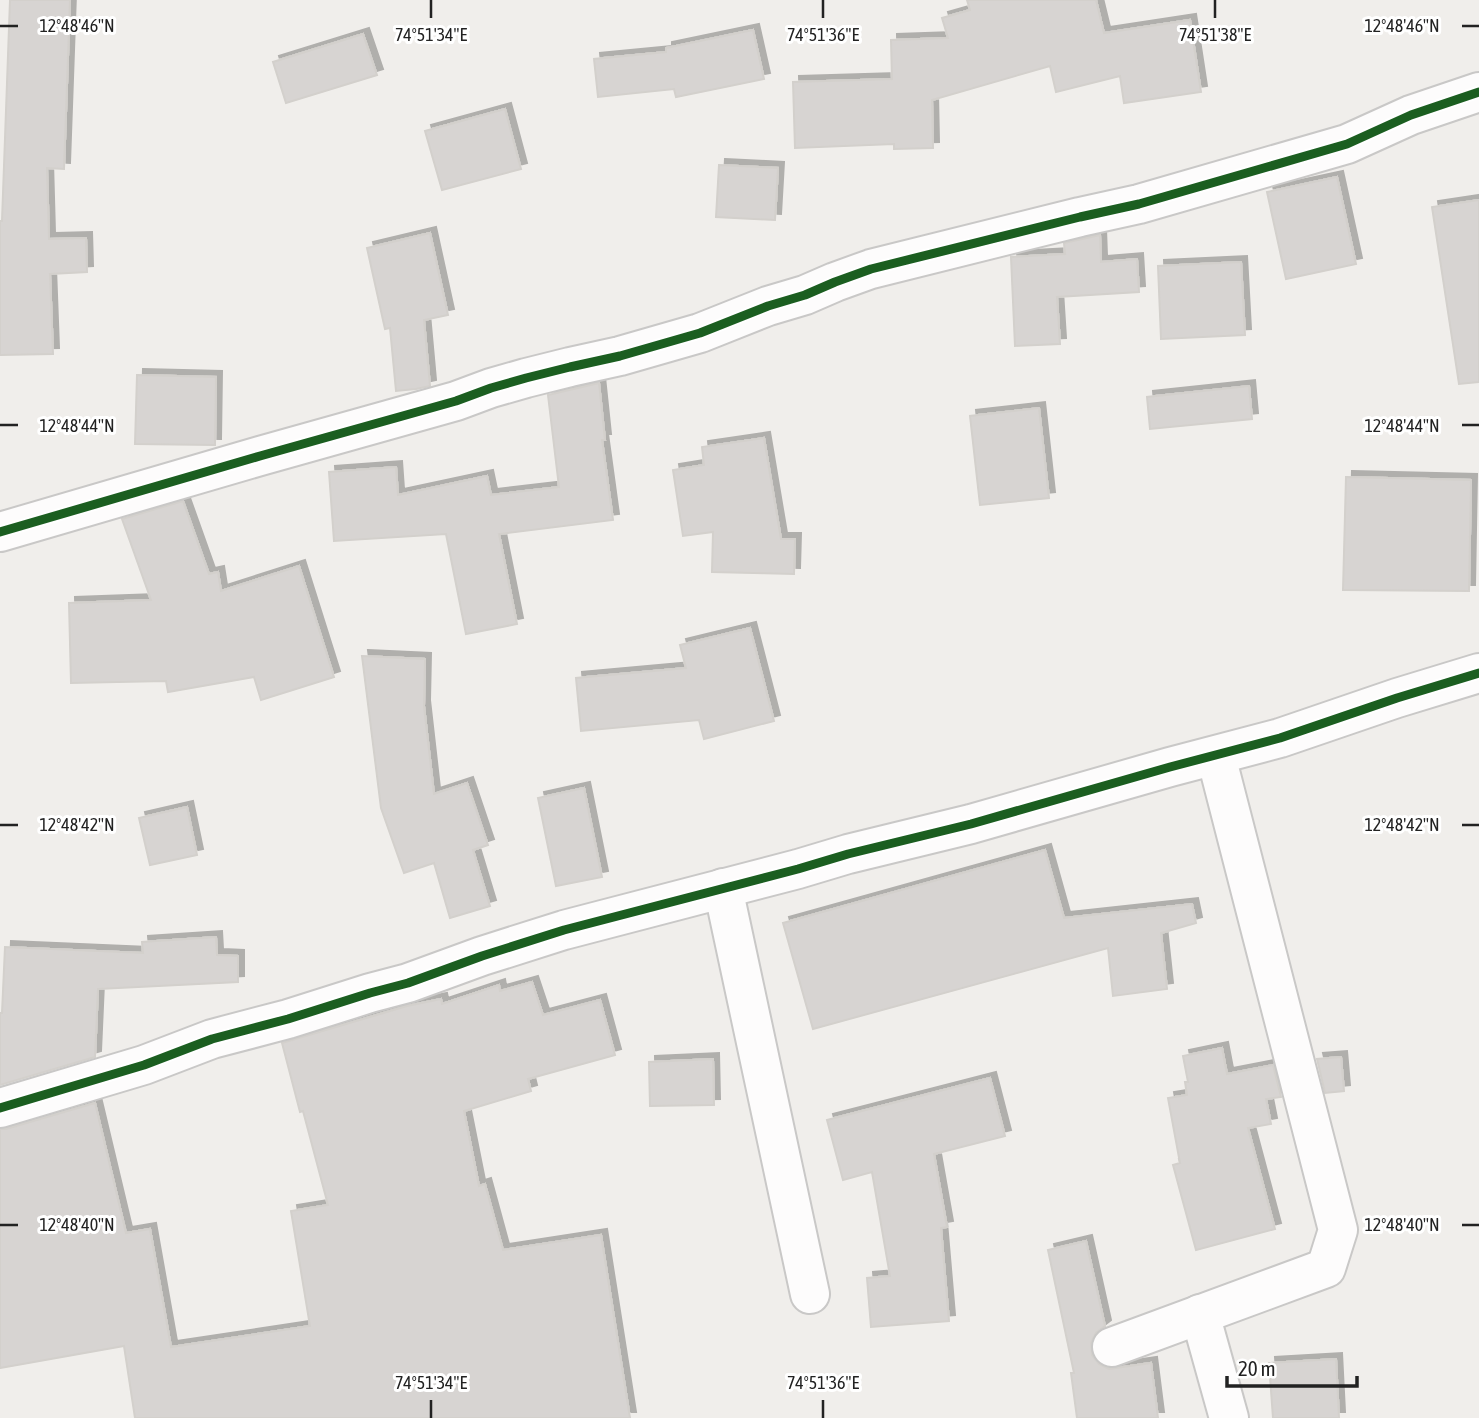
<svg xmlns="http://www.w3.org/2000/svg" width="1479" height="1418" font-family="'Asap Condensed',sans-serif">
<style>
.building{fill:#d7d4d2;stroke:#d3d0cc;stroke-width:2;filter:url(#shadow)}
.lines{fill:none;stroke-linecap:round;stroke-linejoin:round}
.street-casing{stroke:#c9c8c7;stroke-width:42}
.street{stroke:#fdfcfc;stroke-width:38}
.cycleway-casing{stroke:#fff;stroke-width:13}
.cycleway{stroke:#1b5e20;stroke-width:9}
.ticks{fill:none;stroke:#222;stroke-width:2.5}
.ticks-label{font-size:18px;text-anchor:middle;fill:#222;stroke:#fff;stroke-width:6;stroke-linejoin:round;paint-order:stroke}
</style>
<defs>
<filter id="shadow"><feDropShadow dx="6" dy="-6" stdDeviation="0" flood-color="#0004"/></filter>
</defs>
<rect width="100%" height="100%" fill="#f0eeeb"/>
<g class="building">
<path d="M 10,0 L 70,0 L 64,169 L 47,168 L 49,239 L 86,238 L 87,272 L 50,274 L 53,354 L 0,355 L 0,221 L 2,221 Z"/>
<path d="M 967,0 L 1096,0 L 1104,33 L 1190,20 L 1201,92 L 1124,103 L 1120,76 L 1056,92 L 1050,66 L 932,100 L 933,148 L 894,149 L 894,144 L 795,148 L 793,82 L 892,79 L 891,40 L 948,38 L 942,18 L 970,10 Z"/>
<path d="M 753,30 L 764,79 L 676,97 L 674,89 L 598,97 L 594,59 L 666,52 L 666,48 Z"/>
<path d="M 363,34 L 377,75 L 286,103 L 273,62 Z"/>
<path d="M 505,109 L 521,169 L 442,190 L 425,131 Z"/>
<path d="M 719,165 L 778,168 L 775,220 L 716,217 Z"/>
<path d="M 1337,177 L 1356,264 L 1286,279 L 1267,192 Z"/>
<path d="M 1479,200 L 1479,382 L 1459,384 L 1432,207 Z"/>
<path d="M 430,233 L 448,315 L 424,320 L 430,386 L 416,389 L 396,391 L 390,328 L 385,329 L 367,248 Z"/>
<path d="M 1100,235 L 1101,262 L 1137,259 L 1139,292 L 1057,297 L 1060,344 L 1015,346 L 1011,257 L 1065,254 L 1064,243 Z"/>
<path d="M 1241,262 L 1245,335 L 1161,339 L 1158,266 Z"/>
<path d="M 137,375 L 216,377 L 215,445 L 135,444 Z"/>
<path d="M 599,383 L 605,440 L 602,440 L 613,520 L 499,534 L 517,624 L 466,634 L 446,534 L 334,541 L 329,472 L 396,467 L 398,495 L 487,476 L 491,495 L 559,487 L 548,395 Z"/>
<path d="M 1249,386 L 1252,419 L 1150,429 L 1147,397 Z"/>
<path d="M 1039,408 L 1049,498 L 980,505 L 970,416 Z"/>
<path d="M 764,438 L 781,539 L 795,539 L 794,574 L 712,572 L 713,532 L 683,536 L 673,470 L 704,465 L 702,447 Z"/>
<path d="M 1346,477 L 1471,480 L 1469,591 L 1343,590 Z"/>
<path d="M 183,501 L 209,574 L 218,572 L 221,591 L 299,566 L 334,677 L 261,700 L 254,677 L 168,692 L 166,681 L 71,683 L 69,603 L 151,600 L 122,519 Z"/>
<path d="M 750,628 L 774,721 L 704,739 L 699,720 L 581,731 L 576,678 L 686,668 L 680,645 Z"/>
<path d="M 362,656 L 425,659 L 424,706 L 434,794 L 467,783 L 488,845 L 473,850 L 490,906 L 450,918 L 434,863 L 404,873 L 381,808 Z"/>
<path d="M 584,788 L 602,877 L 556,886 L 538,798 Z"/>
<path d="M 187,807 L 197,855 L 150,865 L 139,818 Z"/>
<path d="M 1045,850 L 1064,918 L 1192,904 L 1196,923 L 1161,933 L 1167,989 L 1113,996 L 1108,948 L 813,1029 L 783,923 Z"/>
<path d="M 216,937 L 217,955 L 238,956 L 238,982 L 98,989 L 95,1057 L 0,1085 L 0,1013 L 2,1013 L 5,947 L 143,953 L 142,942 Z"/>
<path d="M 532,982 L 543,1015 L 600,1000 L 615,1055 L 528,1079 L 531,1091 L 464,1111 L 479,1186 L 485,1184 L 503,1250 L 601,1235 L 630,1418 L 135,1418 L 124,1346 L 0,1368 L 0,1129 L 6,1129 L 95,1103 L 126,1233 L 150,1229 L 171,1347 L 310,1326 L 291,1211 L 328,1205 L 303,1111 L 300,1112 L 282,1043 L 407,1006 L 441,999 L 442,1004 L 499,985 L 500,991 Z"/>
<path d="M 1222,1048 L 1227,1074 L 1273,1065 L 1281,1097 L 1266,1099 L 1271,1124 L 1248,1128 L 1275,1229 L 1196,1250 L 1173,1165 L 1180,1163 L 1168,1098 L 1187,1095 L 1185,1082 L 1188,1082 L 1183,1056 Z"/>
<path d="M 1341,1057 L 1344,1091 L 1325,1093 L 1317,1059 Z"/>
<path d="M 713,1059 L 714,1105 L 650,1106 L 649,1062 Z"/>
<path d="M 990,1078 L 1005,1136 L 934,1154 L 947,1227 L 941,1228 L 949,1321 L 871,1327 L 867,1278 L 890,1276 L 872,1172 L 843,1180 L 827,1120 Z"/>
<path d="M 1086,1241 L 1105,1326 L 1096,1333 L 1091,1343 L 1092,1355 L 1099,1364 L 1109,1369 L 1151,1363 L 1158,1418 L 1077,1418 L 1071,1373 L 1074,1373 L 1048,1250 Z"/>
<path d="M 1336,1359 L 1339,1418 L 1273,1418 L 1269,1363 Z"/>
</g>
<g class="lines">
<defs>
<g id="street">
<path d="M 0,532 L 260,456 L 456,401 L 491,388 L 526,378 L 570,367 L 620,356 L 700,333 L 768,306 L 805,295 L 835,282 L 871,269 L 1080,217 L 1139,204 L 1347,144 L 1411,115 L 1479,92"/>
<path d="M 723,888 L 810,1294"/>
<path d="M 0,1108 L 144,1065 L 212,1039 L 288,1019 L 370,993 L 408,983 L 482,956 L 564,930 L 798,869 L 848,854 L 971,824 L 1170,767 L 1280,738 L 1397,698 L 1479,673"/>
<path d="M 1200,1314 L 1229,1418"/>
<path d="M 1112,1347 L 1326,1268 L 1338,1230 L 1216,756"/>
</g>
</defs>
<use href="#street" class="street-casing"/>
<use href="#street" class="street"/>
<defs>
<g id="cycleway">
<path d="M 0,532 L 260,456 L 456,401 L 491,388 L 526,378 L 570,367 L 620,356 L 700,333 L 768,306 L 805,295 L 835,282 L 871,269 L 1080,217 L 1139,204 L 1347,144 L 1411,115 L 1479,92"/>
<path d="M 0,1108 L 144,1065 L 212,1039 L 288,1019 L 370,993 L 408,983 L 482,956 L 564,930 L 798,869 L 848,854 L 971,824 L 1170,767 L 1280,738 L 1397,698 L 1479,673"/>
</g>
</defs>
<use href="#cycleway" class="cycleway-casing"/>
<use href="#cycleway" class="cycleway"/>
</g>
<path class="ticks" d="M 431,0 L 431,18M 823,0 L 823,18M 1215,0 L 1215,18M 0,26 L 18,26M 1462,26 L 1479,26M 0,425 L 18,425M 1462,425 L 1479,425M 0,825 L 18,825M 1462,825 L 1479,825M 0,1225 L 18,1225M 1462,1225 L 1479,1225M 431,1400 L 431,1418M 823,1400 L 823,1418"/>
<g class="ticks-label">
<text x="77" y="32">12°48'46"N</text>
<text x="1402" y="32">12°48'46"N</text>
<text x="431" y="41">74°51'34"E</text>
<text x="823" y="41">74°51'36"E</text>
<text x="1215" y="41">74°51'38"E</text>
<text x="77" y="432">12°48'44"N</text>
<text x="1402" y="432">12°48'44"N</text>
<text x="77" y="831">12°48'42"N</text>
<text x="1402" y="831">12°48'42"N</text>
<text x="77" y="1231">12°48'40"N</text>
<text x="1402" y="1231">12°48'40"N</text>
<text x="431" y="1389">74°51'34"E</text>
<text x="823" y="1389">74°51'36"E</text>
</g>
<path d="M1227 1376v10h130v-10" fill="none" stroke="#222222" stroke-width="3.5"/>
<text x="1238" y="1376" font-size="21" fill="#222222" stroke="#ffffff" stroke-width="5" paint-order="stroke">20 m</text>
</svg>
